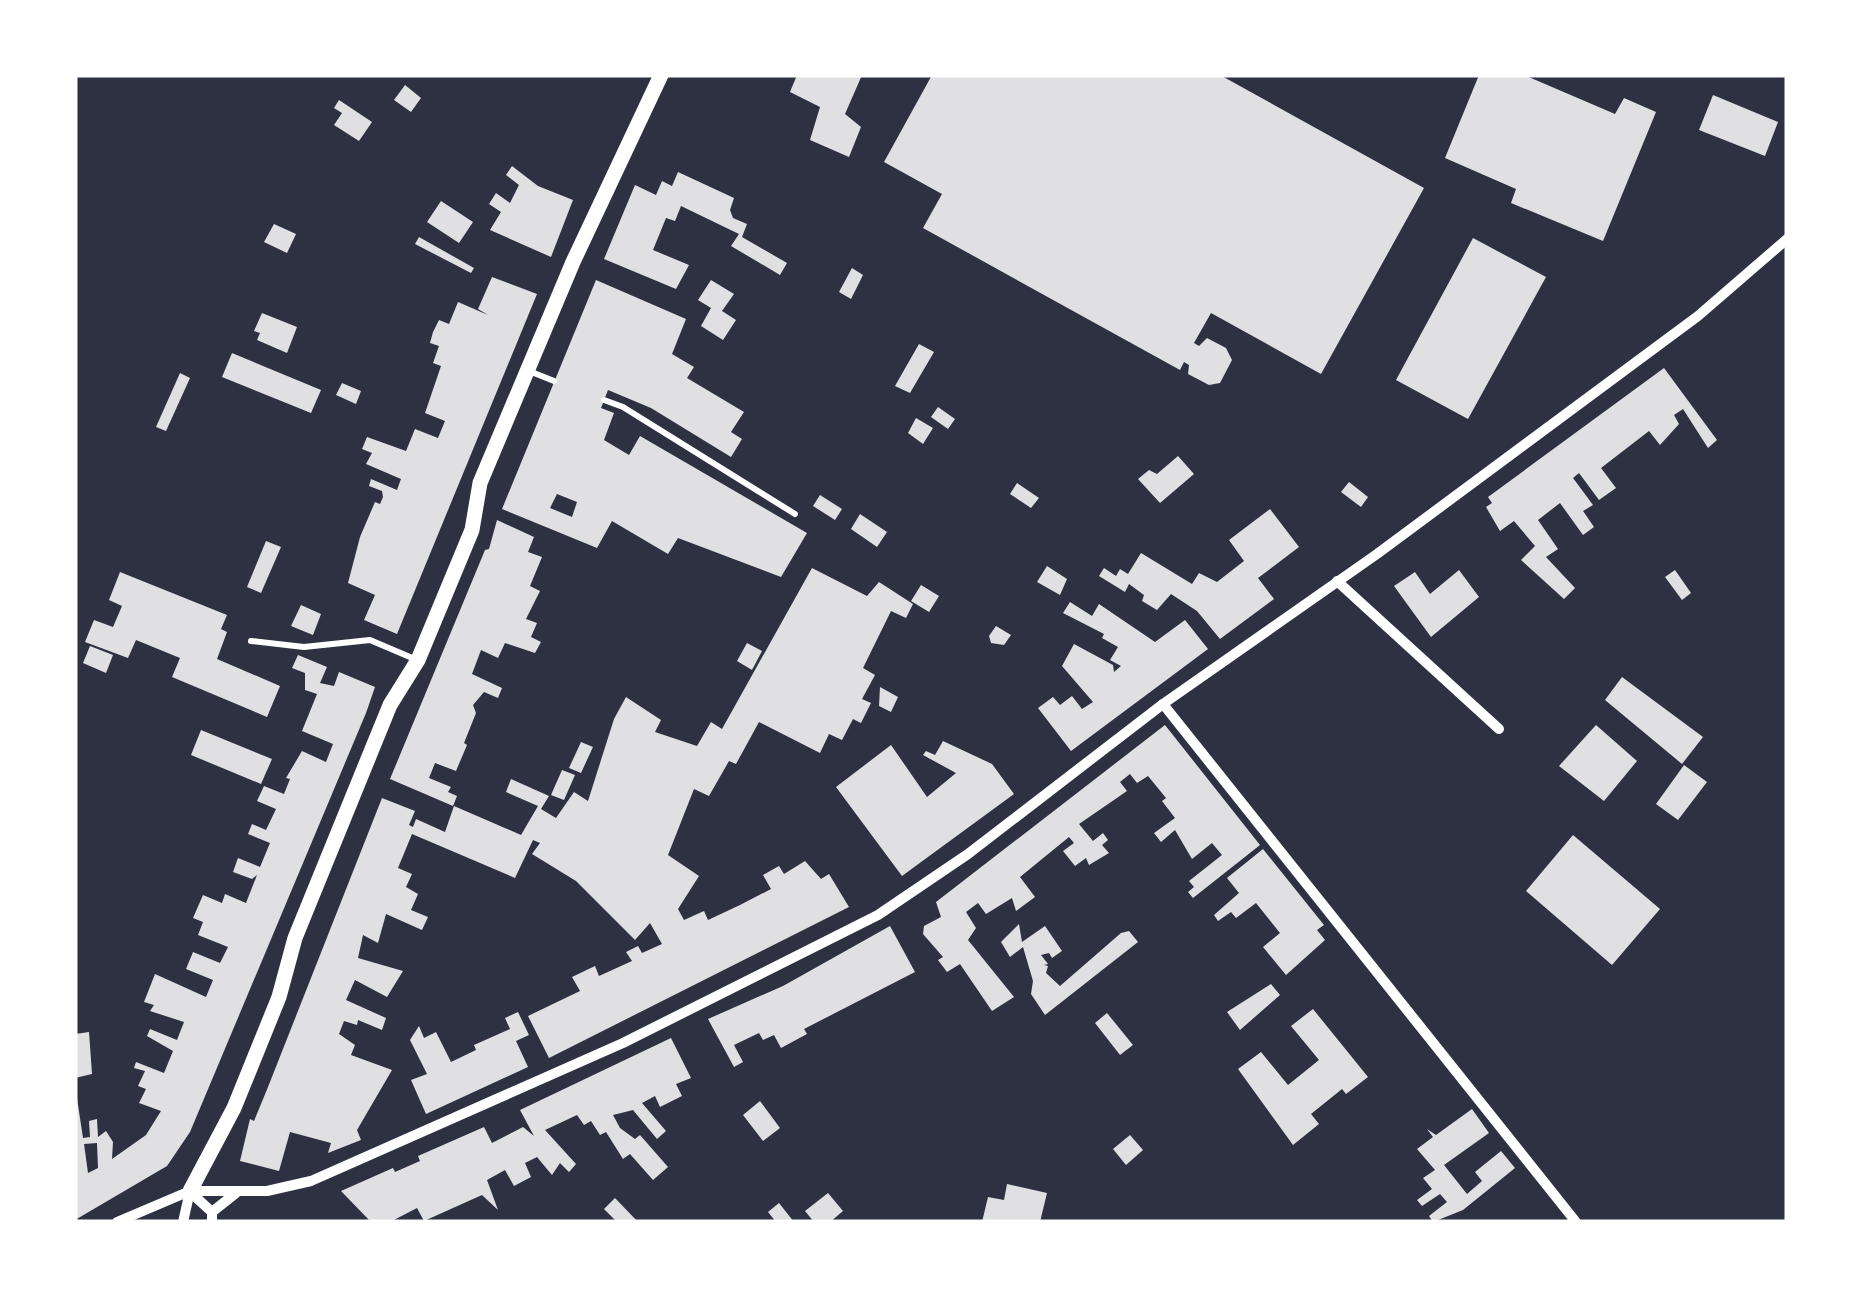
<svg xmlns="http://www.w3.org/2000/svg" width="1862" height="1297" font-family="Bitter,serif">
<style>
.building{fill:#e0e0e3;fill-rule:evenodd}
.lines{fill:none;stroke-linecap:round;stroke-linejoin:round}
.service{stroke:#fff;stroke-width:6}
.minor{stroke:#fff;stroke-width:10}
.tertiary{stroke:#fff;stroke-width:15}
</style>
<rect width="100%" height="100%" fill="#2d3142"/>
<g class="building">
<path d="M 797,75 L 862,75 L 845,114 L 861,127 L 849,157 L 810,140 L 820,107 L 790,92 Z"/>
<path d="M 932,75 L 1220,75 L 1424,188 L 1321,374 L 1211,313 L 1194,343 L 1199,346 L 1207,338 L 1226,348 L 1232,360 L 1220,383 L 1209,385 L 1188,374 L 1189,365 L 1184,362 L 1180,370 L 923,228 L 942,194 L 884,162 Z"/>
<path d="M 1479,75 L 1524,75 L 1615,114 L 1624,98 L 1656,112 L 1603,241 L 1511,203 L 1516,189 L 1445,158 Z"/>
<path d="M 405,85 L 421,98 L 411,112 L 394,100 Z"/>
<path d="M 1713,95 L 1778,122 L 1765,156 L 1699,130 Z"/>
<path d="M 339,100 L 372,122 L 359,141 L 334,125 L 342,113 L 334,108 Z"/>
<path d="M 512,166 L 538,186 L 573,200 L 551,257 L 490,230 L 501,212 L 489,204 L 496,193 L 510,203 L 519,185 L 506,175 Z"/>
<path d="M 678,172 L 734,198 L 730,210 L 733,218 L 747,224 L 742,237 L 787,263 L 780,275 L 731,246 L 739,234 L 681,206 L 675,221 L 666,218 L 653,250 L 689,265 L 676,289 L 604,259 L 635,185 L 656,195 L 662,181 L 672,186 Z"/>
<path d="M 441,201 L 473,222 L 459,243 L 427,222 Z"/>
<path d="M 274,224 L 296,234 L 287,253 L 264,242 Z"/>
<path d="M 419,237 L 474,268 L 471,273 L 415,244 Z"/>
<path d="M 1473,238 L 1546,277 L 1468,419 L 1396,380 Z"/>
<path d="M 852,268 L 863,275 L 851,299 L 839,292 Z"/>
<path d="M 492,277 L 537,294 L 397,634 L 364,620 L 375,595 L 348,583 L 360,537 L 375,502 L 380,504 L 383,497 L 382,491 L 369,486 L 371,479 L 397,490 L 401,479 L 366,464 L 372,453 L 362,449 L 367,437 L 406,451 L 415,429 L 438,438 L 445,421 L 425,413 L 441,366 L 433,363 L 439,346 L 430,343 L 433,332 L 439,320 L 449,324 L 458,302 L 488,315 L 478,309 Z"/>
<path d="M 596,280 L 686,319 L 672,354 L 694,367 L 687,378 L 744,412 L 731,432 L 742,439 L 731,457 L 651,408 L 608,390 L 601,408 L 614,413 L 604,440 L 629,455 L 640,436 L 807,533 L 781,577 L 678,538 L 668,554 L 612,521 L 597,548 L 502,509 ZM 557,494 L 577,502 L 572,517 L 550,508 Z"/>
<path d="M 711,280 L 734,294 L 722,311 L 736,320 L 723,340 L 701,326 L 711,308 L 698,300 Z"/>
<path d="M 262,313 L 297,327 L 287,353 L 257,340 L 260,333 L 254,331 Z"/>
<path d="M 919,344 L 934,352 L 910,393 L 895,386 Z"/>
<path d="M 232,353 L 321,390 L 311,413 L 222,377 Z"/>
<path d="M 1664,368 L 1717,440 L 1708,448 L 1683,409 L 1674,415 L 1679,424 L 1660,445 L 1649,431 L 1601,468 L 1616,488 L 1599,500 L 1579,473 L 1573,478 L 1593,505 L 1583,511 L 1594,527 L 1583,535 L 1560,503 L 1538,520 L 1558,549 L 1546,557 L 1575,588 L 1564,599 L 1521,560 L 1535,546 L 1514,521 L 1500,531 L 1486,507 L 1492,503 L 1488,497 Z"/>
<path d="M 180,373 L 190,378 L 166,431 L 156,427 Z"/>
<path d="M 342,383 L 361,391 L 356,404 L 336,395 Z"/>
<path d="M 938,407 L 955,419 L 948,429 L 931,417 Z"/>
<path d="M 916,418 L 933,428 L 923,444 L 908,433 Z"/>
<path d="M 1178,456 L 1194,474 L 1160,503 L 1138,479 L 1149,470 L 1157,474 Z"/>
<path d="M 1349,482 L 1368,497 L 1361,507 L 1341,492 Z"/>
<path d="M 1017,483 L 1039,498 L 1031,508 L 1010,494 Z"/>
<path d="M 820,495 L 842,509 L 835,520 L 813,506 Z"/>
<path d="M 1270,509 L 1299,547 L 1258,578 L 1274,599 L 1220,639 L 1197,611 L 1171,594 L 1157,610 L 1142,601 L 1144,595 L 1129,584 L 1125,592 L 1099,576 L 1104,568 L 1116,576 L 1120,569 L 1128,574 L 1141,553 L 1192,584 L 1199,573 L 1217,582 L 1244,561 L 1229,540 Z"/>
<path d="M 860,514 L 887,532 L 877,547 L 851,529 Z"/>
<path d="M 497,520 L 534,537 L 528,552 L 542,557 L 530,586 L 540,591 L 526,619 L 537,623 L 531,637 L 541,642 L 535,653 L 505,643 L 498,658 L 481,650 L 472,674 L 502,688 L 498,698 L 484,692 L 473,705 L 476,713 L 464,743 L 467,745 L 456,771 L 435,763 L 429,778 L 451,787 L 448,792 L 457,796 L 453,806 L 390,779 L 485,550 L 489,549 Z"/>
<path d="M 266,541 L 281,547 L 261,593 L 247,587 Z"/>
<path d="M 1047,566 L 1067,579 L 1060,595 L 1037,582 Z"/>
<path d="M 812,568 L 867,596 L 879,582 L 913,604 L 906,618 L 891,611 L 863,668 L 875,675 L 862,699 L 871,703 L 861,723 L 853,719 L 842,740 L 829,734 L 820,753 L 759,722 L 736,764 L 729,761 L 709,796 L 694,789 L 668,855 L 699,876 L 678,909 L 684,920 L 704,911 L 708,920 L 740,905 L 771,889 L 763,875 L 779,866 L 784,874 L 805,861 L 821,879 L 829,874 L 849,907 L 549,1058 L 528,1016 L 580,991 L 572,977 L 595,966 L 599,976 L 632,961 L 626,952 L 638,946 L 642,953 L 662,944 L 650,923 L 635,940 L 576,881 L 532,854 L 540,843 L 533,840 L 515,878 L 412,834 L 398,868 L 412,874 L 406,887 L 418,894 L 411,910 L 428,917 L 422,930 L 386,914 L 378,943 L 363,935 L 358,958 L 403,971 L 387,997 L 355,980 L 346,1000 L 386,1018 L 382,1030 L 358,1020 L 357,1025 L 344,1021 L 339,1034 L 355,1045 L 351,1055 L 392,1070 L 357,1130 L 361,1140 L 328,1153 L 331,1143 L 290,1132 L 279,1171 L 240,1161 L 250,1119 L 254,1121 L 268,1087 L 382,798 L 415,811 L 409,825 L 413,827 L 416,819 L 445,832 L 454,806 L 521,835 L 538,806 L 506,792 L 511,779 L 549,796 L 541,809 L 556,818 L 574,792 L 588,801 L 614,719 L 626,697 L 661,720 L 655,732 L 697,746 L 711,722 L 722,729 Z"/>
<path d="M 1459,570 L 1479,597 L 1431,637 L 1394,586 L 1415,572 L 1430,594 Z"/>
<path d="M 1675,570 L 1691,593 L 1682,600 L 1665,577 Z"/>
<path d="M 120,572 L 227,615 L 221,629 L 227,632 L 217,659 L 280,686 L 267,717 L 172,677 L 180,658 L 136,640 L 128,658 L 85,642 L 94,620 L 113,627 L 122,606 L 109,600 Z"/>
<path d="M 921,585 L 939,596 L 929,612 L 911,601 Z"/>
<path d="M 1070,602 L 1092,616 L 1099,604 L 1155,642 L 1185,620 L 1208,649 L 1071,751 L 1038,708 L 1053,697 L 1060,705 L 1072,696 L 1082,709 L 1093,702 L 1062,666 L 1074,644 L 1113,665 L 1114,672 L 1121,666 L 1110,660 L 1118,647 L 1102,638 L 1104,634 L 1063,613 Z"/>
<path d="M 301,605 L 321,614 L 313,635 L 291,626 Z"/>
<path d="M 996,626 L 1011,635 L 1004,645 L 991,643 L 989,636 Z"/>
<path d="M 747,643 L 762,651 L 752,670 L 737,661 Z"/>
<path d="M 90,646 L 113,655 L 106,673 L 83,663 Z"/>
<path d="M 298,655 L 327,667 L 320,683 L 334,686 L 339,672 L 375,687 L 366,713 L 190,1132 L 167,1166 L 75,1220 L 75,1085 L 83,1138 L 90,1137 L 89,1121 L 97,1119 L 98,1137 L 106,1131 L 113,1142 L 112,1159 L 146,1135 L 161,1111 L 139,1103 L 146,1089 L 138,1086 L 145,1071 L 134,1068 L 136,1062 L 164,1073 L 173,1051 L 147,1036 L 150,1029 L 177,1040 L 184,1022 L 150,1011 L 154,1005 L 144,1002 L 155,974 L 206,997 L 213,980 L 186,969 L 193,952 L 220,963 L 228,947 L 198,935 L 203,922 L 193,918 L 203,895 L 222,903 L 225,894 L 246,903 L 257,875 L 252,879 L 233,872 L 238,858 L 260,867 L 270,843 L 248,834 L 252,824 L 266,830 L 276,809 L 257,801 L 264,786 L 284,794 L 290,779 L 286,778 L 302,751 L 326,762 L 333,744 L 302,731 L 317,694 L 305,690 L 305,673 L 292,668 ZM 97,1143 L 98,1168 L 88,1173 L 84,1144 Z"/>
<path d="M 1622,677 L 1703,737 L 1682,764 L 1605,700 Z"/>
<path d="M 880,687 L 898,697 L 891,712 L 879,706 Z"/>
<path d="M 1165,725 L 1260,845 L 1193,898 L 1188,892 L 1194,887 L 1189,881 L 1222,855 L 1212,843 L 1192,859 L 1175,830 L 1161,842 L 1154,833 L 1175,818 L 1162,801 L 1166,798 L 1148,776 L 1137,783 L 1130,774 L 1120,782 L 1127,791 L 1079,824 L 1093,841 L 1103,833 L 1108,840 L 1102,845 L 1109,853 L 1089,865 L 1086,858 L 1075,866 L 1063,851 L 1074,843 L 1069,837 L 1020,877 L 1035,897 L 1016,911 L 1012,898 L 986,914 L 978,903 L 966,912 L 976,928 L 968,940 L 1014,997 L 992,1011 L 960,964 L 947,972 L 938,960 L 943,957 L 923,934 L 924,926 L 941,917 L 936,902 Z"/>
<path d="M 1596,725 L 1637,761 L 1604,801 L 1559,766 Z"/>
<path d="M 201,730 L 272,759 L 261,784 L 191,755 Z"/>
<path d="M 943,741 L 992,764 L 1014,794 L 902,876 L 836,787 L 891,745 L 927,797 L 956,773 L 923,755 L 926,751 L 935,755 Z"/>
<path d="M 581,742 L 593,747 L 581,773 L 569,768 Z"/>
<path d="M 1684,765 L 1707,782 L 1678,820 L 1656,804 Z"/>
<path d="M 562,770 L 575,775 L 564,800 L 551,795 Z"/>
<path d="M 1573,835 L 1660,909 L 1612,965 L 1526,891 Z"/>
<path d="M 1263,849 L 1324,925 L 1317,930 L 1325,940 L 1286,975 L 1263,947 L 1280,933 L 1256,903 L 1236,918 L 1231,912 L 1218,921 L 1214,915 L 1239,893 L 1227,878 Z"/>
<path d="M 1019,924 L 1022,942 L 1045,926 L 1062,951 L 1052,958 L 1049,953 L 1041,955 L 1048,964 L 1044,965 L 1048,966 L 1046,973 L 1060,986 L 1121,933 L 1129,931 L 1138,942 L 1045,1015 L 1031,994 L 1033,981 L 1023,947 L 1010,957 L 1001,942 Z"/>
<path d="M 890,926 L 915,972 L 804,1029 L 807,1034 L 781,1048 L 774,1035 L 763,1040 L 759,1033 L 734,1045 L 743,1062 L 734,1067 L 708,1019 L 783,986 Z"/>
<path d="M 1271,984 L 1280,995 L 1240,1030 L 1227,1012 Z"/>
<path d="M 1313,1009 L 1368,1077 L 1346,1094 L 1342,1089 L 1311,1114 L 1319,1124 L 1293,1145 L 1238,1069 L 1261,1052 L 1288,1085 L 1319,1060 L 1291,1026 Z"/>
<path d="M 518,1012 L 529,1035 L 516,1041 L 528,1067 L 426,1114 L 411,1080 L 427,1074 L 410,1040 L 419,1026 L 424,1038 L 436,1032 L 451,1062 L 476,1050 L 474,1045 L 510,1029 L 505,1018 Z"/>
<path d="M 1107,1013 L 1133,1045 L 1120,1055 L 1095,1023 Z"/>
<path d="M 89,1032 L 92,1074 L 75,1078 L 75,1034 Z"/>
<path d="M 671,1038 L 691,1078 L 676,1084 L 682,1096 L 660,1107 L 655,1096 L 642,1103 L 666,1131 L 657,1139 L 633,1110 L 613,1115 L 620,1128 L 635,1139 L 640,1135 L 668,1167 L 653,1180 L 630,1154 L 623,1159 L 606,1132 L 600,1135 L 591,1121 L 584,1125 L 577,1115 L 545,1130 L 576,1164 L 569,1172 L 560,1163 L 552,1175 L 537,1157 L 525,1163 L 531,1177 L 514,1186 L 505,1170 L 487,1180 L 498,1210 L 482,1195 L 424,1221 L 417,1208 L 390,1222 L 371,1222 L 341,1191 L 393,1168 L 395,1172 L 420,1161 L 418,1156 L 484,1127 L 492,1143 L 523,1127 L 534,1136 L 520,1110 Z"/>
<path d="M 760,1101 L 780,1128 L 763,1141 L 743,1115 Z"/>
<path d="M 1472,1109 L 1489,1133 L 1444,1165 L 1467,1194 L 1482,1181 L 1475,1172 L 1501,1151 L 1515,1168 L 1463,1210 L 1433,1222 L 1429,1216 L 1447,1202 L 1440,1194 L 1422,1206 L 1417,1200 L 1432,1189 L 1423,1178 L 1435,1170 L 1417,1149 L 1433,1137 L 1427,1129 L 1436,1135 Z"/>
<path d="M 1130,1135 L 1143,1150 L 1126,1165 L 1113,1149 Z"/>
<path d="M 1007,1184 L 1047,1193 L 1040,1222 L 982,1222 L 988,1197 L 1004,1200 Z"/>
<path d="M 828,1193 L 843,1211 L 830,1222 L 814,1222 L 805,1211 Z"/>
<path d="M 615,1198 L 638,1222 L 617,1222 L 604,1209 Z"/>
<path d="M 779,1203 L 794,1222 L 776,1222 L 768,1212 Z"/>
</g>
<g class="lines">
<g class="service">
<path d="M 529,371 L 554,381"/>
<path d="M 604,400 L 623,407 L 795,514"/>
<path d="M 251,641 L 304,647 L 370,640 L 417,660"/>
</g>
<g class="minor">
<path d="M 1337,581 L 1499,729"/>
<path d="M 1163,704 L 1576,1222"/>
<path d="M 190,1192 L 212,1212 L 212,1222"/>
<path d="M 212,1212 L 236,1193"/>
<path d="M 117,1222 L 190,1191 L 267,1191 L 311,1181 L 623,1043 L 878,915 L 968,854 L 1163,704 L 1377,554 L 1698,316 L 1787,239"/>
<path d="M 183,1222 L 190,1191"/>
</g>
<path class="tertiary" d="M 190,1191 L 234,1108 L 279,997 L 295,938 L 390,705 L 418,660 L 472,530 L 480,483 L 573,262 L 661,75"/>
</g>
<rect width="1862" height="1297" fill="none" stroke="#ffffff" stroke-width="155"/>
</svg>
